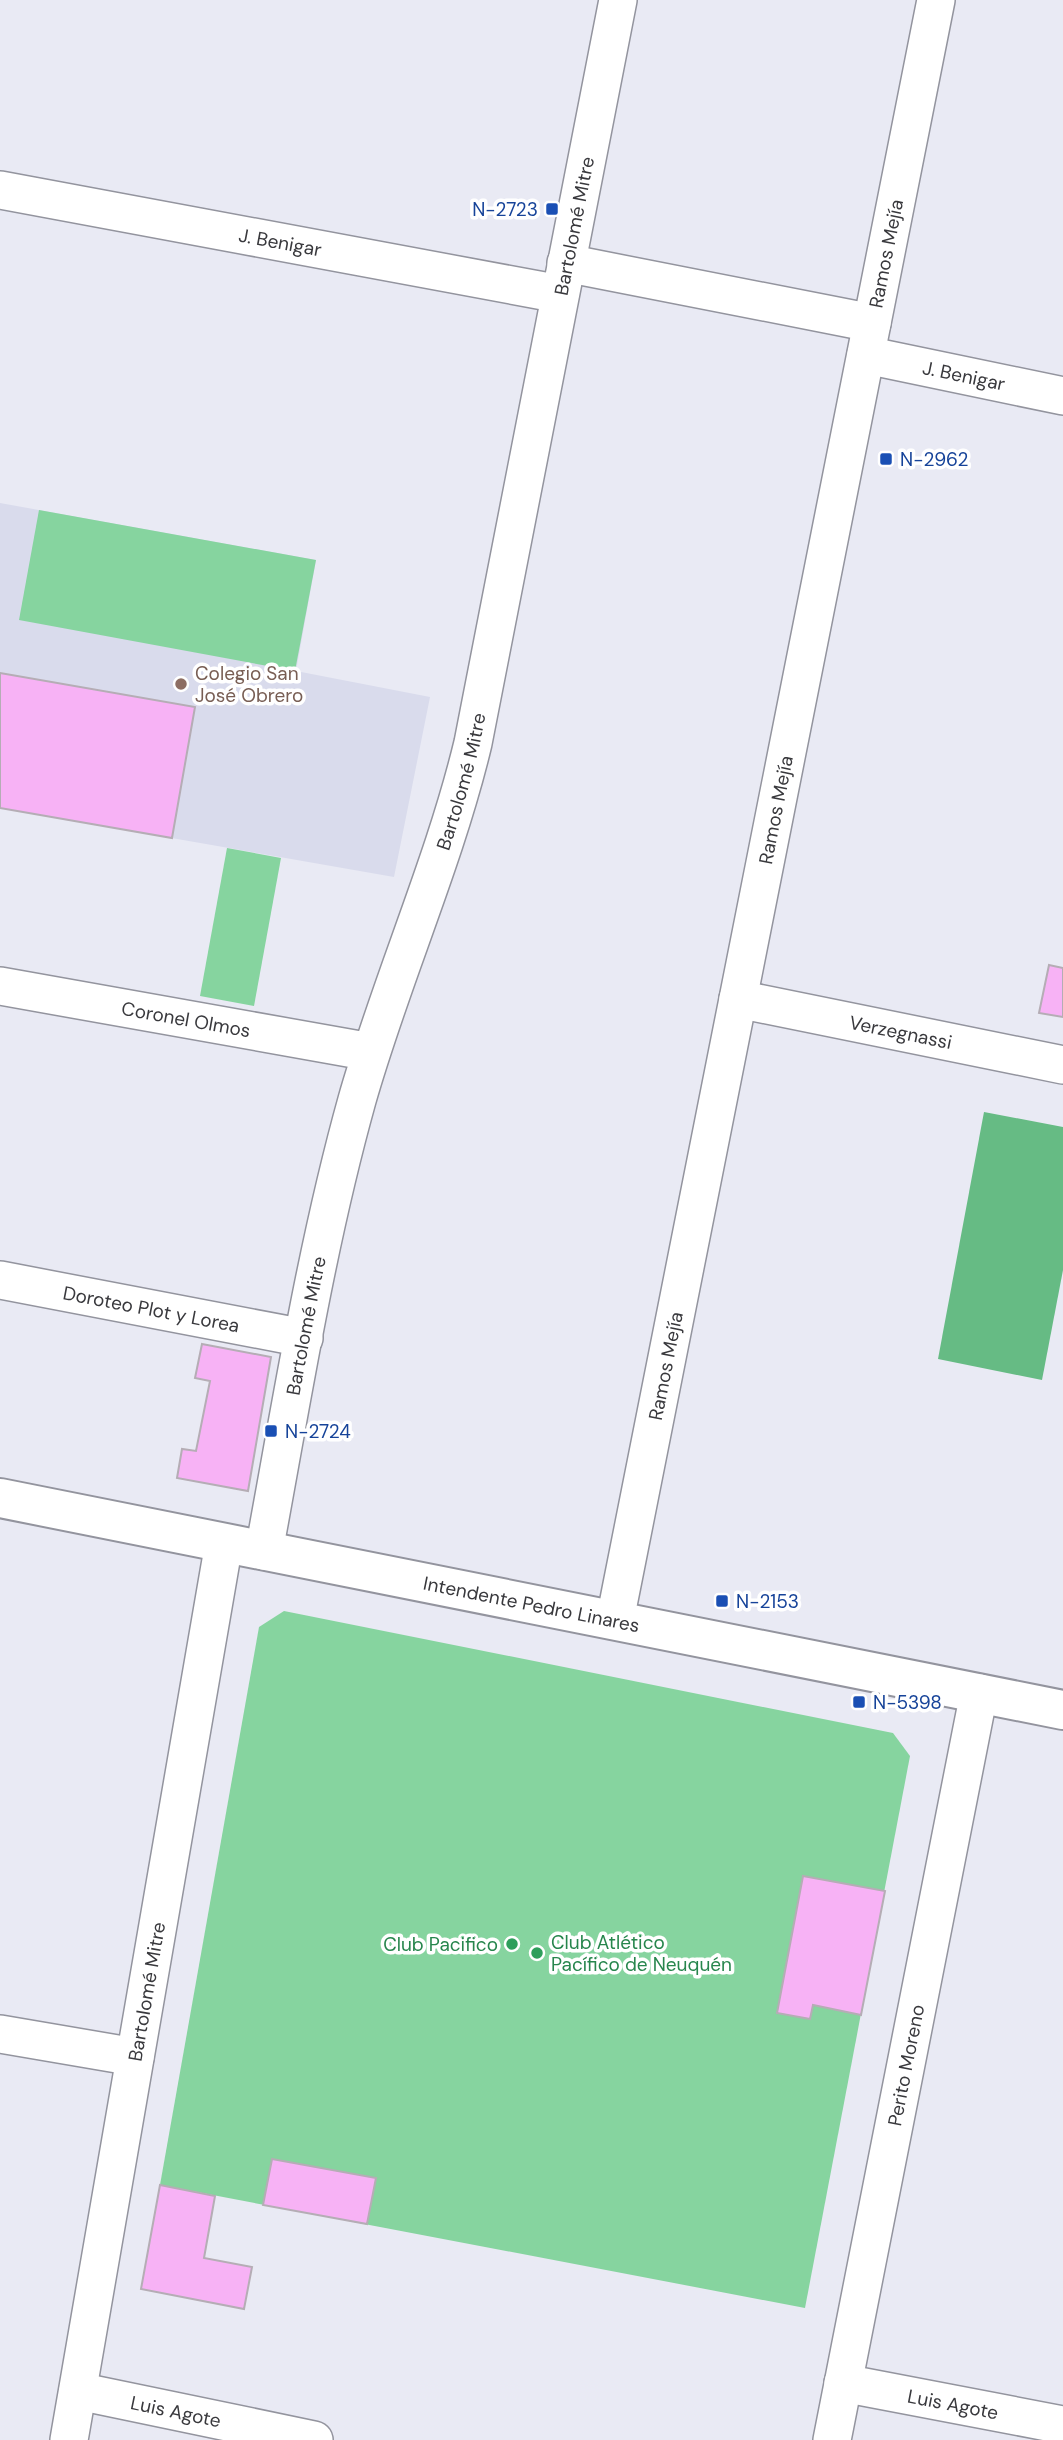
<svg xmlns="http://www.w3.org/2000/svg" width="1063" height="2440" font-family="'DM Sans',sans-serif">
<style>
.built{fill:#d9dbec}
.green{fill:#86d49f}
.forest{fill:#66bb84}
.building{fill:#f7b2f5;stroke:#b5adb5;stroke-width:2}
.lines{fill:none;stroke-linecap:round;stroke-linejoin:round}
.minor-casing{stroke:#93949e;stroke-width:40}
.primary-casing{stroke:#93949e;stroke-width:42}
.minor{stroke:#fff;stroke-width:37}
.primary{stroke:#fff;stroke-width:38}
.transit-dot{fill:#1a4fb4;stroke:#fff;stroke-width:2.5}
.education-dot{fill:#8d6e63;stroke:#fff;stroke-width:2.5}
.leisure-dot{fill:#2e9e5b;stroke:#fff;stroke-width:2.5}
.labels{text-anchor:middle;dominant-baseline:central;stroke-width:7;stroke-linejoin:round;paint-order:stroke}
.transit-label{font-size:19px;fill:#164399;stroke:#fff;text-anchor:start}
.street-label{font-size:19px;fill:#39393d;stroke:#fff}
.education-label{font-size:19px;fill:#785e54;stroke:#fff;text-anchor:start}
.leisure-label{font-size:19px;fill:#27864d;stroke:#fff;text-anchor:start}
</style>
<rect width="100%" height="100%" fill="#e9eaf4"/>
<path class="built" d="M 0,503 L 316,560 L 296,671 L 430,697 L 394,877 L 0,808 Z"/>
<g class="green">
<path d="M 39,510 L 316,560 L 295,671 L 19,620 Z"/>
<path d="M 227,848 L 281,858 L 254,1006 L 200,996 Z"/>
<path d="M 284,1611 L 893,1733 L 910,1756 L 805,2308 L 160,2185 L 259,1627 Z"/>
</g>
<path class="forest" d="M 984,1112 L 1063,1127 L 1063,1270 L 1042,1380 L 938,1359 Z"/>
<g class="building">
<path d="M 0,673 L 195,707 L 172,838 L 0,808 Z"/>
<path d="M 1049,965 L 1063,968 L 1063,1017 L 1039,1013 Z"/>
<path d="M 202,1344 L 271,1357 L 248,1491 L 177,1478 L 182,1449 L 196,1451 L 210,1381 L 195,1378 Z"/>
<path d="M 803,1876 L 885,1891 L 861,2015 L 813,2005 L 810,2019 L 777,2013 Z"/>
<path d="M 272,2159 L 376,2178 L 367,2224 L 263,2205 Z"/>
<path d="M 160,2185 L 215,2196 L 204,2258 L 252,2267 L 244,2309 L 141,2289 Z"/>
</g>
<g class="lines">
<defs>
<g id="minor">
<path id="s1" d="M 0,190 L 560,294"/>
<path d="M 566,263 L 872,323"/>
<path id="s2" d="M 866,355 L 1063,396"/>
<path id="s3" d="M 0,986 L 371,1052"/>
<path id="s4" d="M 738,999 L 1063,1065"/>
<path id="s5" d="M 0,1280 L 304,1338"/>
<path id="s6" d="M 264,1551 C 292,1400 316,1247 357,1100 C 391,980 444,864 473,743 L 618,0"/>
<path id="s7" d="M 615,1620 L 936,0"/>
<path d="M 0,2034 L 135,2057"/>
<path id="s8" d="M 843,2383 L 1063,2425"/>
<path id="s9" d="M 78,2391 L 314,2440"/>
<path id="s10" d="M 69,2440 L 224,1543"/>
<path id="s11" d="M 832,2440 L 979,1693"/>
</g>
<g id="primary">
<path id="s12" d="M 0,1498 L 1063,1710"/>
</g>
</defs>
<use href="#minor" class="minor-casing"/>
<use href="#primary" class="primary-casing"/>
<use href="#minor" class="minor"/>
<use href="#primary" class="primary"/>
</g>
<g class="transit-dot">
<rect x="545" y="202" width="14" height="14" rx="3.5"/>
<rect x="879" y="452" width="14" height="14" rx="3.5"/>
<rect x="264" y="1424" width="14" height="14" rx="3.5"/>
<rect x="715" y="1594" width="14" height="14" rx="3.5"/>
<rect x="852" y="1695" width="14" height="14" rx="3.5"/>
</g>
<circle class="education-dot" cx="181" cy="684" r="7"/>
<g class="leisure-dot">
<circle cx="512" cy="1944" r="7"/>
<circle cx="537" cy="1953" r="7"/>
</g>
<g class="labels">
<g class="transit-label">
<text x="538" y="209" text-anchor="end">N-2723</text>
<text x="900" y="459">N-2962</text>
<text x="285" y="1431">N-2724</text>
<text x="736" y="1601">N-2153</text>
<text x="873" y="1702">N-5398</text>
</g>
<g class="street-label">
<text stroke="none"><textPath href="#s6" startOffset="1363">Bartolomé Mitre</textPath></text>
<text stroke="none"><textPath href="#s1" startOffset="285">J. Benigar</textPath></text>
<text stroke="none"><textPath href="#s7" startOffset="1393">Ramos Mejía</textPath></text>
<text stroke="none"><textPath href="#s2" startOffset="100">J. Benigar</textPath></text>
<text stroke="none"><textPath href="#s6" startOffset="796">Bartolomé Mitre</textPath></text>
<text stroke="none"><textPath href="#s7" startOffset="826">Ramos Mejía</textPath></text>
<text stroke="none"><textPath href="#s3" startOffset="189">Coronel Olmos</textPath></text>
<text stroke="none"><textPath href="#s4" startOffset="166">Verzegnassi</textPath></text>
<text stroke="none"><textPath href="#s5" startOffset="154">Doroteo Plot y Lorea</textPath></text>
<text stroke="none"><textPath href="#s6" startOffset="229">Bartolomé Mitre</textPath></text>
<text stroke="none"><textPath href="#s7" startOffset="259">Ramos Mejía</textPath></text>
<text stroke="none"><textPath href="#s12" startOffset="542">Intendente Pedro Linares</textPath></text>
<text stroke="none"><textPath href="#s10" startOffset="455">Bartolomé Mitre</textPath></text>
<text stroke="none"><textPath href="#s11" startOffset="382">Perito Moreno</textPath></text>
<text stroke="none"><textPath href="#s8" startOffset="112">Luis Agote</textPath></text>
<text stroke="none"><textPath href="#s9" startOffset="100">Luis Agote</textPath></text>
</g>
<g class="education-label">
<text x="195" y="673">Colegio San<tspan x="195" dy="22">José Obrero</tspan></text>
</g>
<g class="leisure-label">
<text x="551" y="1942">Club Atlético<tspan x="551" dy="22">Pacífico de Neuquén</tspan></text>
<text x="498" y="1944" text-anchor="end">Club Pacifico</text>
</g>
</g>
</svg>
